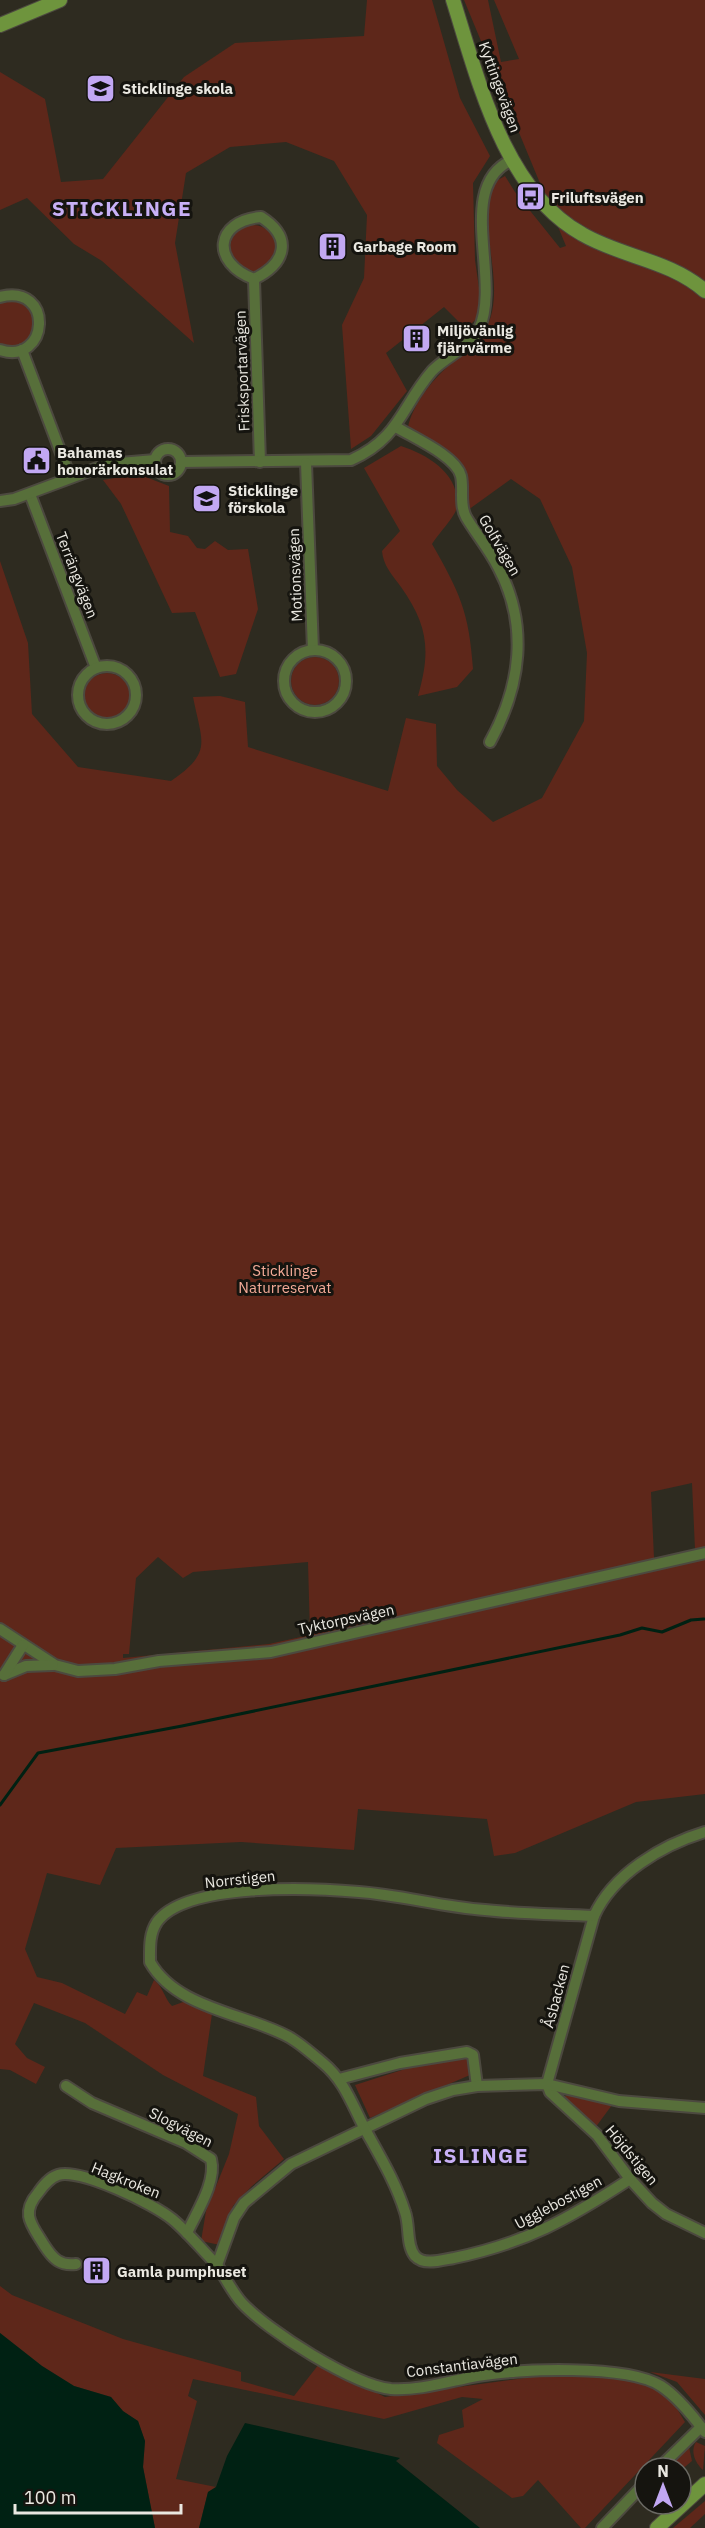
<svg xmlns="http://www.w3.org/2000/svg" width="705" height="2528" font-family="'IBM Plex Sans',sans-serif">
<style>
.green{fill:#5e271a;fill-rule:evenodd}
.water{fill:#002113}
.lines{fill:none;stroke-linecap:round;stroke-linejoin:round}
.stream{stroke:#002113;stroke-width:3}
.street-casing{stroke:#4c493f;stroke-width:14}
.secondary-casing{stroke:#4c493f;stroke-width:16}
.street{stroke:#576f3a;stroke-width:10}
.secondary{stroke:#6e943d;stroke-width:14}
.labels{text-anchor:middle;dominant-baseline:central;stroke-width:6;stroke-linejoin:round;paint-order:stroke}
.street-label{font-size:15px;fill:#eae8e1;stroke:#15140f}
.poi-label{font-size:15px;font-weight:bold;fill:#eae8e1;stroke:#15140f;text-anchor:start}
.park-label{font-size:15px;fill:#f5ab98;stroke:#15140f}
.district-label{font-size:21px;font-weight:bold;letter-spacing:1.5px;fill:#c8b0f6;stroke:#15140f}
</style>
<rect width="100%" height="100%" fill="#2e2b20"/>
<g class="green">
<path d="M 367,0 L 432,0 L 460,98 L 490,156 L 473,183 L 475,260 L 480,295 L 477,318 L 466,329 L 444,307 L 386,353 L 407,391 L 371,436 L 351,449 L 342,325 L 364,278 L 367,215 L 334,161 L 286,142 L 230,147 L 186,173 L 175,243 L 194,343 L 102,261 L 74,244 L 27,198 L 0,210 L 0,72 L 45,99 L 61,182 L 103,179 L 184,77 L 235,43 L 364,36 Z"/>
<path d="M 464,0 L 488,0 L 501,62 L 519,59 L 494,0 L 705,0 L 705,1794 L 636,1802 L 515,1853 L 494,1856 L 487,1819 L 358,1809 L 354,1850 L 241,1842 L 116,1848 L 100,1885 L 47,1873 L 25,1949 L 37,1977 L 62,1983 L 125,2014 L 137,1992 L 147,1996 L 154,1980 C 164,1988 164,1998 172,2006 L 186,2001 L 212,2014 L 203,2076 L 256,2097 L 259,2126 L 284,2159 L 252,2186 L 233,2206 L 220,2245 L 201,2241 L 206,2211 L 229,2154 L 238,2114 L 163,2075 L 85,2023 L 34,2003 L 15,2044 L 27,2058 L 45,2067 L 36,2084 L 10,2070 L 0,2069 L 0,561 L 28,643 L 32,714 L 78,767 L 171,781 C 213,752 202,743 193,697 L 220,696 L 245,702 L 248,747 L 388,791 L 406,718 L 436,724 L 437,766 L 457,790 L 493,822 L 542,798 L 584,721 L 587,653 L 572,567 L 540,499 L 511,479 L 468,510 L 465,478 L 408,427 C 412,407 429,384 444,370 C 458,357 478,347 486,329 C 509,283 473,226 496,181 L 505,176 L 515,192 L 560,248 L 566,246 ZM 692,1483 L 695,1549 L 654,1558 L 651,1492 ZM 158,1557 L 183,1578 L 193,1572 L 308,1562 L 310,1635 L 269,1644 L 123,1658 L 123,1654 L 129,1654 L 136,1578 Z"/>
<circle cx="253" cy="248" r="23"/>
<path d="M 17,301 C 49,315 31,357 0,344 L 0,303 Z"/>
<path d="M 401,446 C 429,455 463,476 456,510 C 454,517 437,536 432,544 C 460,593 469,612 473,669 L 457,687 L 418,696 C 431,651 428,625 401,587 C 392,575 383,565 382,551 L 400,531 L 364,468 Z"/>
<path d="M 138,474 L 169,486 L 170,532 L 188,536 L 197,548 L 205,549 L 215,541 L 228,550 L 248,549 L 258,609 L 236,674 L 220,677 L 195,612 L 172,613 L 121,504 L 103,480 Z"/>
<circle cx="315" cy="681" r="24"/>
<circle cx="107" cy="696" r="23"/>
<path d="M 467,2059 L 470,2075 L 370,2118 L 355,2085 L 424,2063 Z"/>
<path d="M 568,2094 L 612,2105 L 595,2128 L 562,2099 Z"/>
<path d="M 0,2286 L 12,2295 L 123,2339 L 241,2372 L 241,2381 L 294,2396 L 319,2364 L 385,2397 L 532,2377 L 603,2374 L 637,2379 L 661,2391 L 676,2407 L 685,2422 L 585,2528 L 581,2528 L 538,2480 L 523,2496 L 512,2498 L 437,2443 L 439,2435 L 464,2427 L 462,2410 L 483,2399 L 462,2397 L 384,2419 L 193,2379 L 188,2396 L 197,2401 L 176,2479 L 216,2487 L 208,2492 L 199,2528 L 155,2528 L 143,2467 L 145,2441 L 138,2421 L 123,2412 L 111,2397 L 74,2386 L 42,2366 L 0,2333 Z"/>
<path d="M 650,2372 L 705,2379 L 705,2415 L 677,2382 Z"/>
<path d="M 696,2442 L 705,2446 L 703,2470 C 695,2463 690,2451 696,2442 Z"/>
<path d="M 689,2447 L 692,2461 L 681,2470 L 681,2468 L 669,2468 Z"/>
<path d="M 705,2501 L 705,2514 L 690,2528 L 673,2528 Z"/>
</g>
<g class="water">
<path d="M 0,2333 L 42,2366 L 74,2386 L 111,2397 L 123,2411 L 138,2421 L 145,2441 L 143,2467 L 155,2528 L 0,2528 Z"/>
<path d="M 245,2423 L 400,2458 L 396,2461 L 480,2528 L 199,2528 L 208,2492 L 216,2487 L 227,2456 Z"/>
</g>
<g class="lines">
<path class="stream" d="M 0,1805 L 38,1753 L 182,1726 L 620,1635 L 642,1628 L 662,1632 L 691,1620 L 704,1619"/>
<defs>
<g id="street">
<path d="M 261,217 C 294,238 285,264 254,279 C 211,263 214,221 261,217 Z"/>
<path d="M 254,279 L 260,462"/>
<path d="M 0,297 C 55,283 49,366 0,350"/>
<path d="M 22,350 L 70,477"/>
<path d="M 396,427 C 414,438 456,456 461,476 C 464,489 459,504 466,517 C 476,534 489,549 498,567 C 529,625 521,686 490,742"/>
<circle cx="168" cy="462" r="13"/>
<path d="M 181,462 L 351,460 C 400,438 401,407 432,371 C 445,357 471,347 479,329 C 502,279 454,186 512,160"/>
<path d="M 306,463 L 313,650"/>
<path d="M 30,494 L 96,668"/>
<path d="M 0,501 L 14,499 L 108,464 L 155,460"/>
<circle cx="315" cy="681" r="31"/>
<circle cx="107" cy="695" r="29"/>
<path d="M 0,1629 L 55,1665 L 78,1671 L 115,1669 L 159,1661 L 271,1652 L 705,1553"/>
<path d="M 4,1675 L 26,1666 L 53,1665"/>
<path d="M 4,1675 L 23,1645"/>
<path d="M 594,1916 L 547,2084 L 550,2092 L 597,2135 L 630,2179 L 652,2203 L 666,2214 L 705,2233"/>
<path d="M 339,2079 L 400,2063 L 467,2052 L 473,2055 L 477,2086"/>
<path d="M 66,2086 L 92,2103 L 186,2143 L 211,2159 C 217,2182 196,2213 187,2233"/>
<path d="M 705,2108 L 619,2101 L 547,2084 L 477,2086 L 453,2090 L 426,2099 L 291,2164 L 244,2203 L 234,2218 L 217,2265 C 225,2277 232,2292 242,2303 C 268,2331 353,2385 391,2389 C 419,2391 450,2381 477,2376 C 518,2369 627,2364 661,2386 C 678,2397 693,2416 705,2432"/>
<path d="M 630,2179 C 569,2219 526,2243 454,2258 C 442,2260 424,2266 415,2256 C 406,2245 410,2226 405,2212 C 396,2183 381,2158 366,2131 C 353,2107 345,2081 323,2063 C 312,2054 299,2042 287,2036 C 243,2013 176,2008 150,1962 C 150,1948 149,1934 157,1922 C 186,1882 313,1888 359,1892 C 401,1895 442,1907 485,1910 C 521,1914 558,1914 594,1916 C 613,1874 662,1845 705,1832"/>
<path d="M 76,2264 C 60,2266 53,2259 44,2245 C 32,2225 20,2214 38,2193 C 43,2186 49,2178 58,2175 C 80,2168 154,2204 172,2219 C 188,2232 202,2250 217,2265"/>
<path d="M 659,2468 L 701,2427"/>
<path d="M 602,2528 L 645,2483"/>
</g>
<g id="secondary">
<path d="M 453,0 C 478,79 504,191 582,234 C 621,257 670,260 705,291"/>
<path d="M 0,25 L 60,0"/>
<path d="M 657,2528 L 705,2484"/>
</g>
</defs>
<use href="#street" class="street-casing"/>
<use href="#secondary" class="secondary-casing"/>
<use href="#street" class="street"/>
<use href="#secondary" class="secondary"/>
</g>
<defs>
<symbol id="school-square" viewBox="-11 -11 22 22"><rect x="-9" y="-9" width="18" height="18" rx="4" fill="#c2a8f3" stroke="#15140f"/><path d="M0-5L7-2L0 1L-7-2ZM-4 1L0 2.5L4 1V4Q0 6-4 4Z" fill="#111"/></symbol>
<symbol id="bus-square" viewBox="-11 -11 22 22"><rect x="-9" y="-9" width="18" height="18" rx="4" fill="#c2a8f3" stroke="#15140f"/><path d="M-5-6H5V4H4V6H2V4H-2V6H-4V4H-5ZM-3.5-4V0h7V-4ZM-3.5 1.2v1.5H-2V1.2ZM2 1.2v1.5H3.5V1.2Z" fill="#111"/></symbol>
<symbol id="building-square" viewBox="-11 -11 22 22"><rect x="-9" y="-9" width="18" height="18" rx="4" fill="#c2a8f3" stroke="#15140f"/><path d="M-4-6H4V6H1V3H-1V6H-4ZM-2.5-4.3h1.7v1.8h-1.7ZM.8-4.3h1.7v1.8H.8ZM-2.5-1h1.7V.8h-1.7ZM.8-1h1.7V.8H.8Z" fill="#111"/></symbol>
<symbol id="civic-square" viewBox="-11 -11 22 22"><rect x="-9" y="-9" width="18" height="18" rx="4" fill="#c2a8f3" stroke="#15140f"/><path d="M-.6-6.5H3V-4.5H.6V-3L4-1V1h2V6H-6V1h2V-1L-.6-3ZM-1.2 2.5V6h2.4V2.5Z" fill="#111"/></symbol>
</defs>
<g fill-rule="evenodd">
<use href="#school-square" x="84" y="72" width="33" height="33"/>
<use href="#bus-square" x="514" y="180" width="33" height="33"/>
<use href="#building-square" x="316" y="230" width="33" height="33"/>
<use href="#building-square" x="400" y="322" width="33" height="33"/>
<use href="#civic-square" x="20" y="444" width="33" height="33"/>
<use href="#school-square" x="190" y="482" width="33" height="33"/>
<use href="#building-square" x="80" y="2254" width="33" height="33"/>
</g>
<g class="labels">
<g class="street-label">
<text transform="translate(500 87) rotate(70)">Kyttingevägen</text>
<text transform="translate(242 371) rotate(-92)">Frisksportarvägen</text>
<text transform="translate(500 545) rotate(60)">Golfvägen</text>
<text transform="translate(77 575) rotate(69)">Terrängvägen</text>
<text transform="translate(295 575) rotate(-92)">Motionsvägen</text>
<text transform="translate(346 1619) rotate(-12)">Tyktorpsvägen</text>
<text transform="translate(240 1879) rotate(-6)">Norrstigen</text>
<text transform="translate(556 1996) rotate(-75)">Åsbacken</text>
<text transform="translate(181 2127) rotate(27)">Slogvägen</text>
<text transform="translate(632 2155) rotate(50)">Höjdstigen</text>
<text transform="translate(126 2180) rotate(22)">Hagkroken</text>
<text transform="translate(558 2202) rotate(-28)">Ugglebostigen</text>
<text transform="translate(462 2365) rotate(-7)">Constantiavägen</text>
</g>
<g class="poi-label">
<text x="122" y="88">Sticklinge skola</text>
<text x="551" y="197">Friluftsvägen</text>
<text x="353" y="246">Garbage Room</text>
<text x="437" y="330">Miljövänlig<tspan x="437" dy="17">fjärrvärme</tspan></text>
<text x="57" y="452">Bahamas<tspan x="57" dy="17">honorärkonsulat</tspan></text>
<text x="228" y="490">Sticklinge<tspan x="228" dy="17">förskola</tspan></text>
<text x="117" y="2271">Gamla pumphuset</text>
</g>
<g class="park-label">
<text x="285" y="1270">Sticklinge<tspan x="285" dy="17">Naturreservat</tspan></text>
</g>
<g class="district-label">
<text x="122" y="208">STICKLINGE</text>
<text x="481" y="2155">ISLINGE</text>
</g>
</g>
<g transform="translate(663 2486)"><circle r="28" fill="#15140f" stroke="#6a6963" stroke-width="1.5"/>
<path d="M0-4.5L10 22L0 15L-10 22Z" fill="#c2a8f3"/>
<text y="-9" font-size="16" font-weight="bold" text-anchor="middle" fill="#eae8e1">N</text>
</g>
<path d="M15 2504v9h166v-9" fill="none" stroke="#eae8e1" stroke-width="3"/>
<text x="24" y="2504" font-size="18" fill="#eae8e1" stroke="#15140f" stroke-width="4.5" paint-order="stroke">100 m</text>
</svg>
